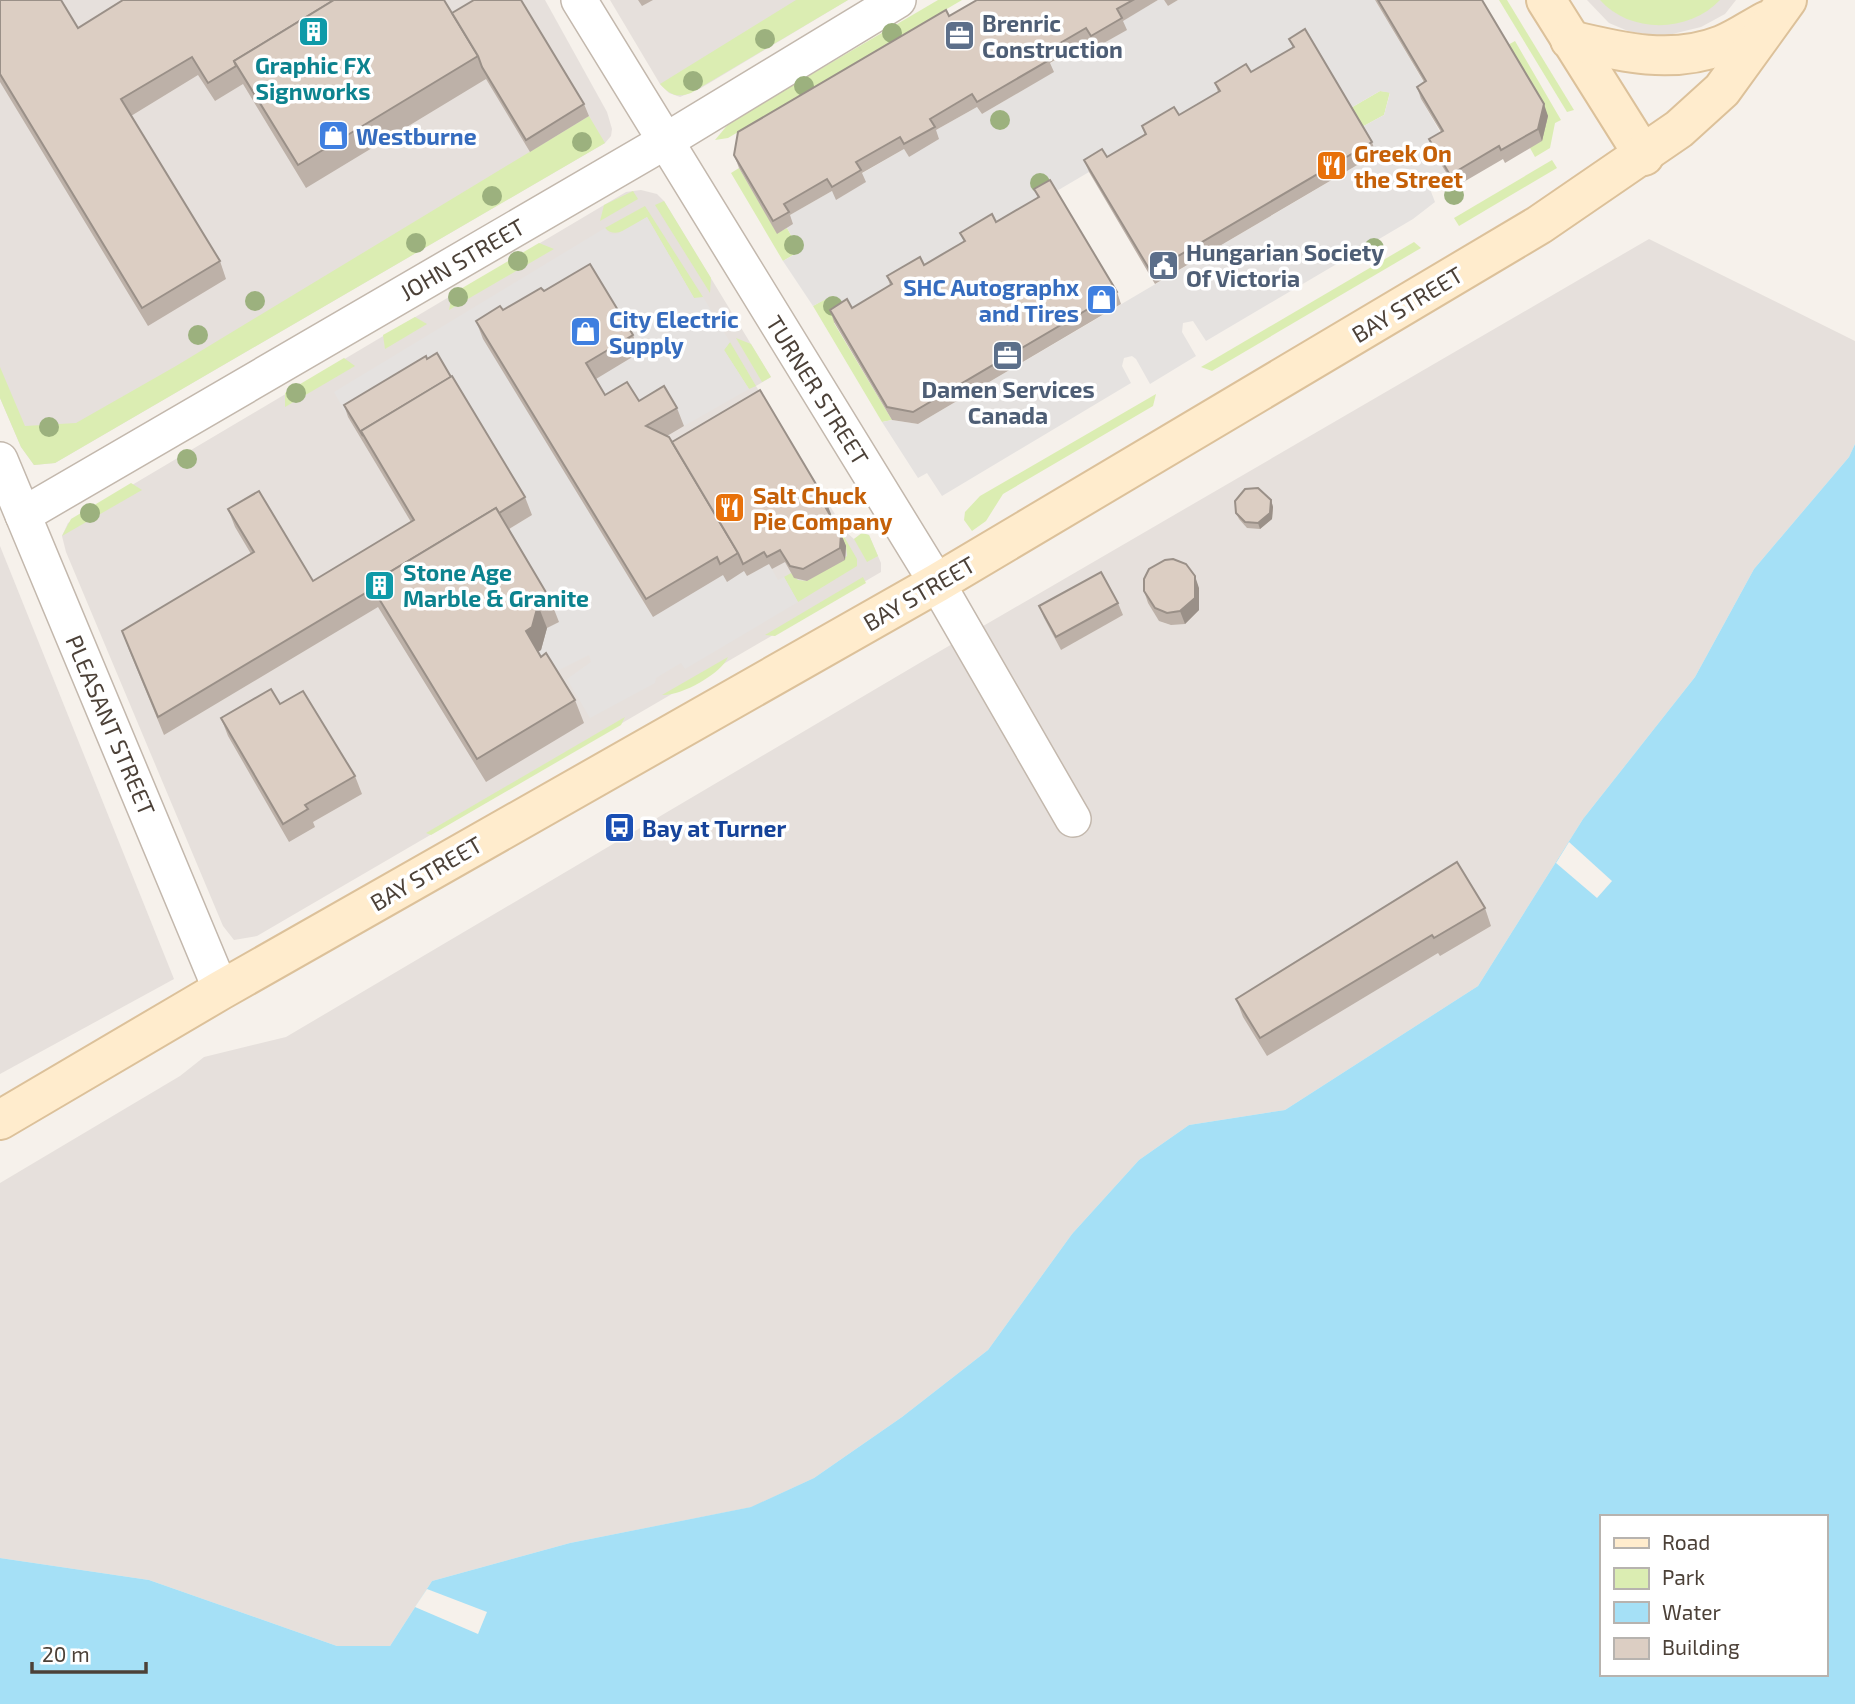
<svg xmlns="http://www.w3.org/2000/svg" width="1855" height="1704" font-family="'Exo 2',sans-serif">
<style>
.industrial{fill:#e6e0dc}
.green{fill:#dbedb2}
.parking{fill:#e5e2e0}
.water{fill:#a5e0f6;fill-rule:evenodd}
.pier{fill:#f6f1eb}
.lines{fill:none;stroke-linecap:round;stroke-linejoin:round}
.street-casing{stroke:#c3b8ad;stroke-width:38}
.secondary-casing{stroke:#dcc19a;stroke-width:42}
.street{stroke:#fff;stroke-width:35}
.secondary{stroke:#ffeccd;stroke-width:38}
.tree{fill:#9cb17e}
.wall{fill:#bdb1a8}
.shaded-wall{fill:#9a9088}
.building{fill:#dccec3;stroke:#9a9088;stroke-width:2}
.labels{text-anchor:middle;dominant-baseline:central;stroke-width:7;stroke-linejoin:round;paint-order:stroke}
.service-label{font-size:23px;font-weight:bold;fill:#4e5e75;stroke:#fff;text-anchor:start}
.culture-label{font-size:23px;font-weight:bold;fill:#0d838f;stroke:#fff}
.shop-label{font-size:23px;font-weight:bold;fill:#366cbe;stroke:#fff;text-anchor:start}
.food-label{font-size:23px;font-weight:bold;fill:#c56008;stroke:#fff;text-anchor:start}
.street-label{font-size:23px;fill:#4c4138;stroke:#fff}
.transit-label{font-size:23px;font-weight:bold;fill:#164399;stroke:#fff;text-anchor:start}
</style>
<rect width="100%" height="100%" fill="#f6f1eb"/>
<g class="industrial">
<path d="M 0,0 L 545,0 L 607,112 L 612,129 L 611,136 L 605,143 L 55,463 L 34,465 L 21,447 L 0,398 Z"/>
<path d="M 610,0 L 848,0 L 701,88 L 680,97 L 669,93 L 660,84 Z"/>
<path d="M 1587,0 L 1736,0 L 1725,14 L 1701,27 L 1660,37 L 1628,31 L 1609,23 Z"/>
<path d="M 641,190 L 657,194 L 664,201 L 771,377 L 756,386 L 846,532 L 854,539 L 862,533 L 869,535 L 881,563 L 881,572 L 257,936 L 234,940 L 223,926 L 66,552 L 62,536 L 68,523 L 626,192 Z"/>
<path d="M 1649,239 L 1855,341 L 1855,444 L 1849,457 L 1754,569 L 1695,677 L 1583,819 L 1478,986 L 1285,1110 L 1189,1125 L 1139,1160 L 1072,1234 L 988,1350 L 902,1417 L 814,1478 L 752,1507 L 570,1543 L 432,1581 L 390,1646 L 337,1646 L 149,1580 L 0,1558 L 0,1183 L 180,1076 L 204,1057 L 286,1037 L 923,661 Z"/>
<path d="M 0,546 L 174,979 L 0,1074 Z"/>
</g>
<g class="green">
<path d="M 796,0 L 848,0 L 691,93 C 677,98 670,95 660,84 Z"/>
<path d="M 938,0 L 962,0 L 728,138 L 715,140 L 730,122 Z"/>
<path d="M 1499,0 L 1507,0 L 1574,110 L 1567,112 Z"/>
<path d="M 1600,0 L 1720,0 C 1689,33 1630,34 1600,0 Z"/>
<path d="M 1515,41 L 1561,120 L 1555,123 L 1550,148 L 1535,157 L 1530,148 L 1506,46 Z"/>
<path d="M 1380,91 L 1390,92 L 1384,115 L 1360,128 L 1349,109 Z"/>
<path d="M 589,116 L 605,143 L 55,463 L 34,465 L 21,447 L 0,398 L 0,367 L 25,426 L 76,423 L 176,366 Z"/>
<path d="M 1552,160 L 1557,168 L 1459,226 L 1454,218 Z"/>
<path d="M 739,168 L 777,233 L 787,228 L 800,251 L 783,261 L 731,173 Z"/>
<path d="M 633,191 L 638,199 L 600,221 L 604,205 Z"/>
<path d="M 664,201 L 711,278 L 710,293 L 655,205 Z"/>
<path d="M 645,206 L 703,297 L 699,300 L 694,298 L 647,217 C 634,224 617,241 605,228 Z"/>
<path d="M 1414,242 L 1421,248 L 1212,371 L 1201,367 Z"/>
<path d="M 539,243 L 554,249 L 449,310 L 452,294 Z"/>
<path d="M 832,295 L 844,316 L 834,323 L 892,420 L 882,422 L 813,306 Z"/>
<path d="M 415,317 L 427,324 L 385,349 L 383,335 Z"/>
<path d="M 736,338 L 751,344 L 771,377 L 762,382 Z"/>
<path d="M 730,342 L 756,386 L 749,389 L 724,350 Z"/>
<path d="M 344,358 L 355,366 L 285,407 L 285,393 Z"/>
<path d="M 1156,394 L 1153,406 L 1003,494 L 986,521 L 972,531 L 964,520 L 965,512 L 980,496 Z"/>
<path d="M 131,483 L 142,490 L 62,536 L 71,519 Z"/>
<path d="M 831,514 L 857,559 L 857,566 L 798,602 L 784,577 L 791,573 L 798,580 L 807,581 L 847,556 L 846,546 L 828,516 Z"/>
<path d="M 862,533 L 869,535 L 878,556 L 867,562 L 854,539 Z"/>
<path d="M 863,577 L 866,583 L 775,636 L 765,635 Z"/>
<path d="M 728,657 C 721,674 681,696 662,695 Z"/>
<path d="M 625,717 L 621,725 L 431,835 L 426,833 Z"/>
</g>
<g class="parking">
<path d="M 1158,0 L 1164,0 L 1168,6 L 1178,0 L 1375,0 L 1430,93 L 1421,99 L 1447,144 L 1449,178 L 1430,189 L 1435,202 L 1413,219 L 1206,341 L 1193,321 L 1183,323 L 1182,332 L 1196,356 L 1150,384 L 1136,359 L 1132,356 L 1124,358 L 1122,366 L 1131,383 L 942,496 L 927,473 L 918,478 L 882,422 L 892,420 L 918,424 L 1376,154 L 1360,128 L 1384,115 L 1390,93 L 1386,92 L 1380,91 L 1349,109 L 1106,162 L 844,316 L 832,296 L 813,306 L 783,261 L 800,251 L 787,228 L 788,216 L 832,191 L 837,199 L 865,182 L 861,174 L 904,149 L 909,157 L 934,131 L 977,107 L 982,114 L 1053,72 L 1049,64 L 1090,40 L 1095,48 L 1126,30 L 1122,21 Z"/>
<path d="M 647,217 L 694,298 L 703,297 L 730,342 L 724,350 L 749,389 L 684,426 L 670,404 L 612,413 L 483,339 L 652,616 L 723,575 L 727,582 L 744,571 L 748,576 L 769,564 L 778,580 L 784,577 L 798,602 L 685,669 L 681,663 L 656,678 L 655,683 L 590,718 L 567,679 L 591,662 L 589,655 L 547,676 L 534,654 L 541,650 L 547,628 L 559,622 L 505,532 L 531,516 L 348,417 L 334,392 L 605,228 L 610,234 L 617,234 Z"/>
</g>
<path class="water" d="M 1855,444 L 1855,1704 L 0,1704 L 0,1558 L 149,1580 L 337,1646 L 390,1646 L 432,1581 L 570,1543 L 751,1507 L 814,1478 L 902,1417 L 988,1350 L 1072,1234 L 1139,1160 L 1189,1125 L 1285,1110 L 1478,986 L 1583,819 L 1695,677 L 1754,569 L 1849,457 ZM 1601,1517 L 1825,1517 L 1825,1674 L 1601,1674 Z"/>
<g class="pier">
<path d="M 1569,842 L 1612,881 L 1597,898 L 1556,863 Z"/>
<path d="M 427,1589 L 487,1612 L 478,1634 L 415,1607 Z"/>
</g>
<g class="lines">
<defs>
<g id="street">
<path d="M 579,0 L 937,583 L 1073,819"/>
<path d="M 0,460 L 221,990"/>
<path d="M 23,515 L 664,142 L 898,0"/>
</g>
<g id="secondary">
<path d="M 1546,0 L 1644,156"/>
<path d="M 1570,40 C 1620,52 1672,65 1722,45 C 1737,39 1751,29 1766,21"/>
<path d="M 0,1120 L 221,990 L 937,583 L 1539,225 L 1679,129 L 1722,90 L 1787,0"/>
</g>
</defs>
<use href="#street" class="street-casing"/>
<use href="#secondary" class="secondary-casing"/>
<use href="#street" class="street"/>
<use href="#secondary" class="secondary"/>
</g>
<g class="tree">
<circle cx="892" cy="33" r="10"/>
<circle cx="765" cy="39" r="10"/>
<circle cx="693" cy="81" r="10"/>
<circle cx="804" cy="86" r="10"/>
<circle cx="1000" cy="120" r="10"/>
<circle cx="582" cy="142" r="10"/>
<circle cx="1040" cy="183" r="10"/>
<circle cx="1454" cy="195" r="10"/>
<circle cx="492" cy="196" r="10"/>
<circle cx="416" cy="243" r="10"/>
<circle cx="794" cy="245" r="10"/>
<circle cx="1374" cy="248" r="10"/>
<circle cx="518" cy="261" r="10"/>
<circle cx="458" cy="297" r="10"/>
<circle cx="255" cy="301" r="10"/>
<circle cx="833" cy="306" r="10"/>
<circle cx="198" cy="335" r="10"/>
<circle cx="296" cy="393" r="10"/>
<circle cx="49" cy="427" r="10"/>
<circle cx="187" cy="459" r="10"/>
<circle cx="90" cy="513" r="10"/>
</g>
<g class="wall">
<path d="M 0,0 L 78,28 L 452,13 L 584,104 L 589,116 L 530,152 L 486,79 L 306,188 L 243,84 L 215,101 L 198,75 L 131,116 L 220,261 L 226,279 L 148,326 L 0,82 Z"/>
<path d="M 638,0 L 653,0 L 642,6 Z"/>
<path d="M 977,0 L 1158,0 L 1123,21 L 1127,30 L 1095,48 L 1090,40 L 1050,63 L 1054,72 L 982,114 L 977,107 L 936,130 L 939,139 L 909,157 L 904,149 L 862,173 L 866,182 L 836,200 L 832,191 L 790,215 L 793,224 L 777,234 L 739,168 L 734,155 L 949,16 Z"/>
<path d="M 1164,0 L 1178,0 L 1168,6 Z"/>
<path d="M 1375,0 L 1482,0 L 1548,116 L 1542,141 L 1505,163 L 1503,159 L 1455,187 L 1433,151 L 1429,139 L 1441,132 L 1421,99 L 1417,87 L 1424,82 Z"/>
<path d="M 1289,39 L 1372,142 L 1376,154 L 1155,284 L 1089,172 L 1084,160 L 1107,157 L 1145,135 L 1142,126 L 1179,115 L 1218,92 L 1215,83 L 1251,72 L 1293,48 Z"/>
<path d="M 1034,189 L 1117,292 L 1121,304 L 918,424 L 892,420 L 834,322 L 830,310 L 852,308 L 890,285 L 887,276 L 924,265 L 964,242 L 960,233 L 996,222 L 1038,198 Z"/>
<path d="M 544,291 L 633,335 L 639,353 L 596,379 L 605,395 L 677,408 L 684,426 L 667,436 L 672,442 L 831,514 L 830,514 L 841,534 L 846,546 L 845,560 L 807,581 L 794,578 L 785,562 L 772,569 L 769,564 L 747,576 L 744,571 L 727,582 L 723,575 L 653,617 L 483,339 L 476,321 L 503,310 Z"/>
<path d="M 344,405 L 525,497 L 532,515 L 509,529 L 550,599 L 559,622 L 547,628 L 541,650 L 538,652 L 575,700 L 584,723 L 486,782 L 378,607 L 164,735 L 129,650 L 122,631 L 251,554 L 235,527 L 228,509 L 313,581 L 411,522 L 348,417 Z"/>
<path d="M 1271,500 L 1273,507 L 1272,519 L 1260,529 L 1247,528 L 1239,519 L 1236,513 Z"/>
<path d="M 1199,588 L 1199,610 L 1185,624 L 1171,625 L 1159,621 L 1148,603 L 1144,591 Z"/>
<path d="M 1118,603 L 1123,615 L 1061,650 L 1044,618 L 1039,606 Z"/>
<path d="M 280,704 L 355,776 L 362,794 L 313,822 L 315,827 L 289,842 L 228,736 L 221,718 Z"/>
<path d="M 1485,908 L 1491,926 L 1440,956 L 1438,953 L 1267,1056 L 1243,1017 L 1236,999 Z"/>
</g>
<g class="shaded-wall">
<path d="M 1544,104 L 1548,116 L 1542,141 L 1538,129 Z"/>
<path d="M 1271,500 L 1273,507 L 1272,519 L 1260,529 L 1258,523 Z"/>
<path d="M 826,501 L 831,514 L 828,516 L 823,503 Z"/>
<path d="M 841,534 L 846,546 L 845,560 L 840,548 Z"/>
<path d="M 1195,576 L 1199,588 L 1199,610 L 1185,624 L 1180,611 Z"/>
<path d="M 538,605 L 547,628 L 541,650 L 534,654 L 526,631 Z"/>
</g>
<g class="building">
<path d="M 0,0 L 61,0 L 78,28 L 123,0 L 334,0 L 234,61 L 236,66 L 208,83 L 192,57 L 121,99 L 220,261 L 142,308 L 0,74 Z"/>
<path d="M 334,0 L 444,0 L 478,56 L 298,165 L 234,61 Z"/>
<path d="M 474,0 L 521,0 L 584,104 L 526,140 L 482,67 L 478,56 L 452,13 Z"/>
<path d="M 977,0 L 1133,0 L 1117,9 L 1122,18 L 1091,36 L 1086,28 L 1045,52 L 1049,60 L 977,102 L 972,94 L 930,119 L 935,127 L 904,144 L 900,137 L 856,162 L 861,170 L 832,187 L 827,179 L 784,204 L 789,212 L 773,221 L 734,155 L 738,132 L 946,10 L 949,16 Z"/>
<path d="M 1378,0 L 1482,0 L 1544,104 L 1538,129 L 1501,150 L 1499,146 L 1450,175 L 1429,139 L 1443,131 L 1417,87 L 1426,81 Z"/>
<path d="M 1305,29 L 1372,142 L 1151,272 L 1084,160 L 1102,149 L 1107,157 L 1146,134 L 1142,126 L 1174,107 L 1179,115 L 1220,91 L 1215,83 L 1246,64 L 1251,72 L 1294,47 L 1289,39 Z"/>
<path d="M 1050,180 L 1117,292 L 913,412 L 887,407 L 830,310 L 847,299 L 852,308 L 892,284 L 887,276 L 920,257 L 924,265 L 965,241 L 960,233 L 992,214 L 996,222 L 1039,197 L 1034,189 Z"/>
<path d="M 590,264 L 633,335 L 586,363 L 605,395 L 627,382 L 639,401 L 664,386 L 677,408 L 646,426 L 669,437 L 738,553 L 720,564 L 717,557 L 646,599 L 476,321 L 500,306 L 503,310 L 541,288 L 544,291 Z"/>
<path d="M 437,353 L 451,377 L 361,431 L 363,436 L 344,405 L 426,356 L 427,359 Z"/>
<path d="M 452,376 L 525,497 L 499,513 L 496,508 L 370,584 L 372,589 L 158,717 L 122,631 L 254,552 L 228,509 L 259,491 L 313,581 L 414,520 L 361,431 Z"/>
<path d="M 760,390 L 826,501 L 823,503 L 841,534 L 840,548 L 803,569 L 790,566 L 780,550 L 767,557 L 764,552 L 743,564 L 738,553 L 672,442 Z"/>
<path d="M 1258,488 L 1271,500 L 1270,513 L 1258,523 L 1245,522 L 1236,513 L 1235,501 L 1245,489 Z"/>
<path d="M 496,508 L 550,599 L 538,605 L 532,627 L 526,631 L 541,657 L 546,653 L 575,700 L 477,759 L 370,584 Z"/>
<path d="M 1173,559 L 1186,564 L 1195,576 L 1195,598 L 1180,611 L 1167,613 L 1155,608 L 1144,591 L 1144,579 L 1149,569 L 1165,560 Z"/>
<path d="M 1101,572 L 1118,603 L 1056,637 L 1039,606 Z"/>
<path d="M 271,689 L 280,704 L 303,691 L 355,776 L 305,805 L 308,809 L 283,824 L 221,718 Z"/>
<path d="M 1457,862 L 1485,908 L 1434,938 L 1432,935 L 1260,1038 L 1236,999 Z"/>
</g>
<defs>
<symbol id="building-square" viewBox="-11 -11 22 22"><rect x="-9" y="-9" width="18" height="18" rx="4" fill="#0f9aa8" stroke="#fff"/><path d="M-4-6H4V6H1V3H-1V6H-4ZM-2.5-4.3h1.7v1.8h-1.7ZM.8-4.3h1.7v1.8H.8ZM-2.5-1h1.7V.8h-1.7ZM.8-1h1.7V.8H.8Z" fill="#fff"/></symbol>
<symbol id="office-square" viewBox="-11 -11 22 22"><rect x="-9" y="-9" width="18" height="18" rx="4" fill="#5c6f8a" stroke="#fff"/><path d="M-6-3h4V-5.5h4V-3h4V5H-6ZM-1-4.5V-3h2v-1.5ZM-6 0V1H6V0Z" fill="#fff"/></symbol>
<symbol id="shop-square" viewBox="-11 -11 22 22"><rect x="-9" y="-9" width="18" height="18" rx="4" fill="#3f7fe0" stroke="#fff"/><path d="M-5-2.5h2.3a2.7 3.5 0 0 1 5.4 0H5L5.5 6h-11ZM-1.5-2.5h3a1.5 2.3 0 0 0-3 0Z" fill="#fff"/></symbol>
<symbol id="restaurant-square" viewBox="-11 -11 22 22"><rect x="-9" y="-9" width="18" height="18" rx="4" fill="#e8710a" stroke="#fff"/><path d="M-5-6h1v4h1v-4h1v4h1v-4h1v5L-1.5 .5V6h-2V.5L-5-1ZM5-6V6H3V1.5H1.5Q1.5-4 5-6Z" fill="#fff"/></symbol>
<symbol id="civic-square" viewBox="-11 -11 22 22"><rect x="-9" y="-9" width="18" height="18" rx="4" fill="#5c6f8a" stroke="#fff"/><path d="M-.6-6.5H3V-4.5H.6V-3L4-1V1h2V6H-6V1h2V-1L-.6-3ZM-1.2 2.5V6h2.4V2.5Z" fill="#fff"/></symbol>
<symbol id="bus-square" viewBox="-11 -11 22 22"><rect x="-9" y="-9" width="18" height="18" rx="4" fill="#1a4fb4" stroke="#fff"/><path d="M-5-6H5V4H4V6H2V4H-2V6H-4V4H-5ZM-3.5-4V0h7V-4ZM-3.5 1.2v1.5H-2V1.2ZM2 1.2v1.5H3.5V1.2Z" fill="#fff"/></symbol>
</defs>
<g fill-rule="evenodd">
<use href="#building-square" x="296" y="14" width="35" height="35"/>
<use href="#office-square" x="942" y="18" width="35" height="35"/>
<use href="#shop-square" x="316" y="118" width="35" height="35"/>
<use href="#restaurant-square" x="1314" y="148" width="35" height="35"/>
<use href="#civic-square" x="1146" y="248" width="35" height="35"/>
<use href="#shop-square" x="1084" y="282" width="35" height="35"/>
<use href="#shop-square" x="568" y="314" width="35" height="35"/>
<use href="#office-square" x="990" y="338" width="35" height="35"/>
<use href="#restaurant-square" x="712" y="490" width="35" height="35"/>
<use href="#building-square" x="362" y="568" width="35" height="35"/>
<use href="#bus-square" x="602" y="810" width="35" height="35"/>
</g>
<g class="labels">
<g class="service-label">
<text x="982" y="23">Brenric<tspan x="982" dy="26">Construction</tspan></text>
<text x="1186" y="252">Hungarian Society<tspan x="1186" dy="26">Of Victoria</tspan></text>
<text x="1008" y="389" text-anchor="middle">Damen Services<tspan x="1008" dy="26">Canada</tspan></text>
</g>
<g class="culture-label">
<text x="313" y="65">Graphic FX<tspan x="313" dy="26">Signworks</tspan></text>
<text x="403" y="572" text-anchor="start">Stone Age<tspan x="403" dy="26">Marble &amp; Granite</tspan></text>
</g>
<g class="shop-label">
<text x="356" y="136">Westburne</text>
<text x="1079" y="287" text-anchor="end">SHC Autographx<tspan x="1079" dy="26">and Tires</tspan></text>
<text x="609" y="319">City Electric<tspan x="609" dy="26">Supply</tspan></text>
</g>
<g class="food-label">
<text x="1354" y="153">Greek On<tspan x="1354" dy="26">the Street</tspan></text>
<text x="753" y="495">Salt Chuck<tspan x="753" dy="26">Pie Company</tspan></text>
</g>
<g class="street-label">
<text transform="translate(462 259) rotate(-30)">JOHN STREET</text>
<text transform="translate(1407 304) rotate(-31)">BAY STREET</text>
<text transform="translate(818 390) rotate(58)">TURNER STREET</text>
<text transform="translate(919 593) rotate(-30)">BAY STREET</text>
<text transform="translate(111 725) rotate(67)">PLEASANT STREET</text>
<text transform="translate(426 873) rotate(-30)">BAY STREET</text>
</g>
<g class="transit-label">
<text x="642" y="828">Bay at Turner</text>
</g>
</g>
<rect x="1600" y="1515" width="228" height="161" fill="#ffffff" stroke="#b7b3af" stroke-width="2"/>
<rect x="1614" y="1538" width="35" height="10" fill="#ffeccd" stroke="#b7b3af" stroke-width="2"/>
<text x="1662" y="1550" font-size="21" fill="#4c4138">Road</text>
<rect x="1614" y="1568" width="35" height="21" fill="#dbedb2" stroke="#b7b3af" stroke-width="2"/>
<text x="1662" y="1585" font-size="21" fill="#4c4138">Park</text>
<rect x="1614" y="1602" width="35" height="21" fill="#a5e0f6" stroke="#b7b3af" stroke-width="2"/>
<text x="1662" y="1620" font-size="21" fill="#4c4138">Water</text>
<rect x="1614" y="1638" width="35" height="21" fill="#dccec3" stroke="#b7b3af" stroke-width="2"/>
<text x="1662" y="1655" font-size="21" fill="#4c4138">Building</text>
<path d="M32 1662v10h114v-10" fill="none" stroke="#4c4138" stroke-width="3.5"/>
<text x="42" y="1662" font-size="21" fill="#4c4138" stroke="#ffffff" stroke-width="5" paint-order="stroke">20 m</text>
</svg>
